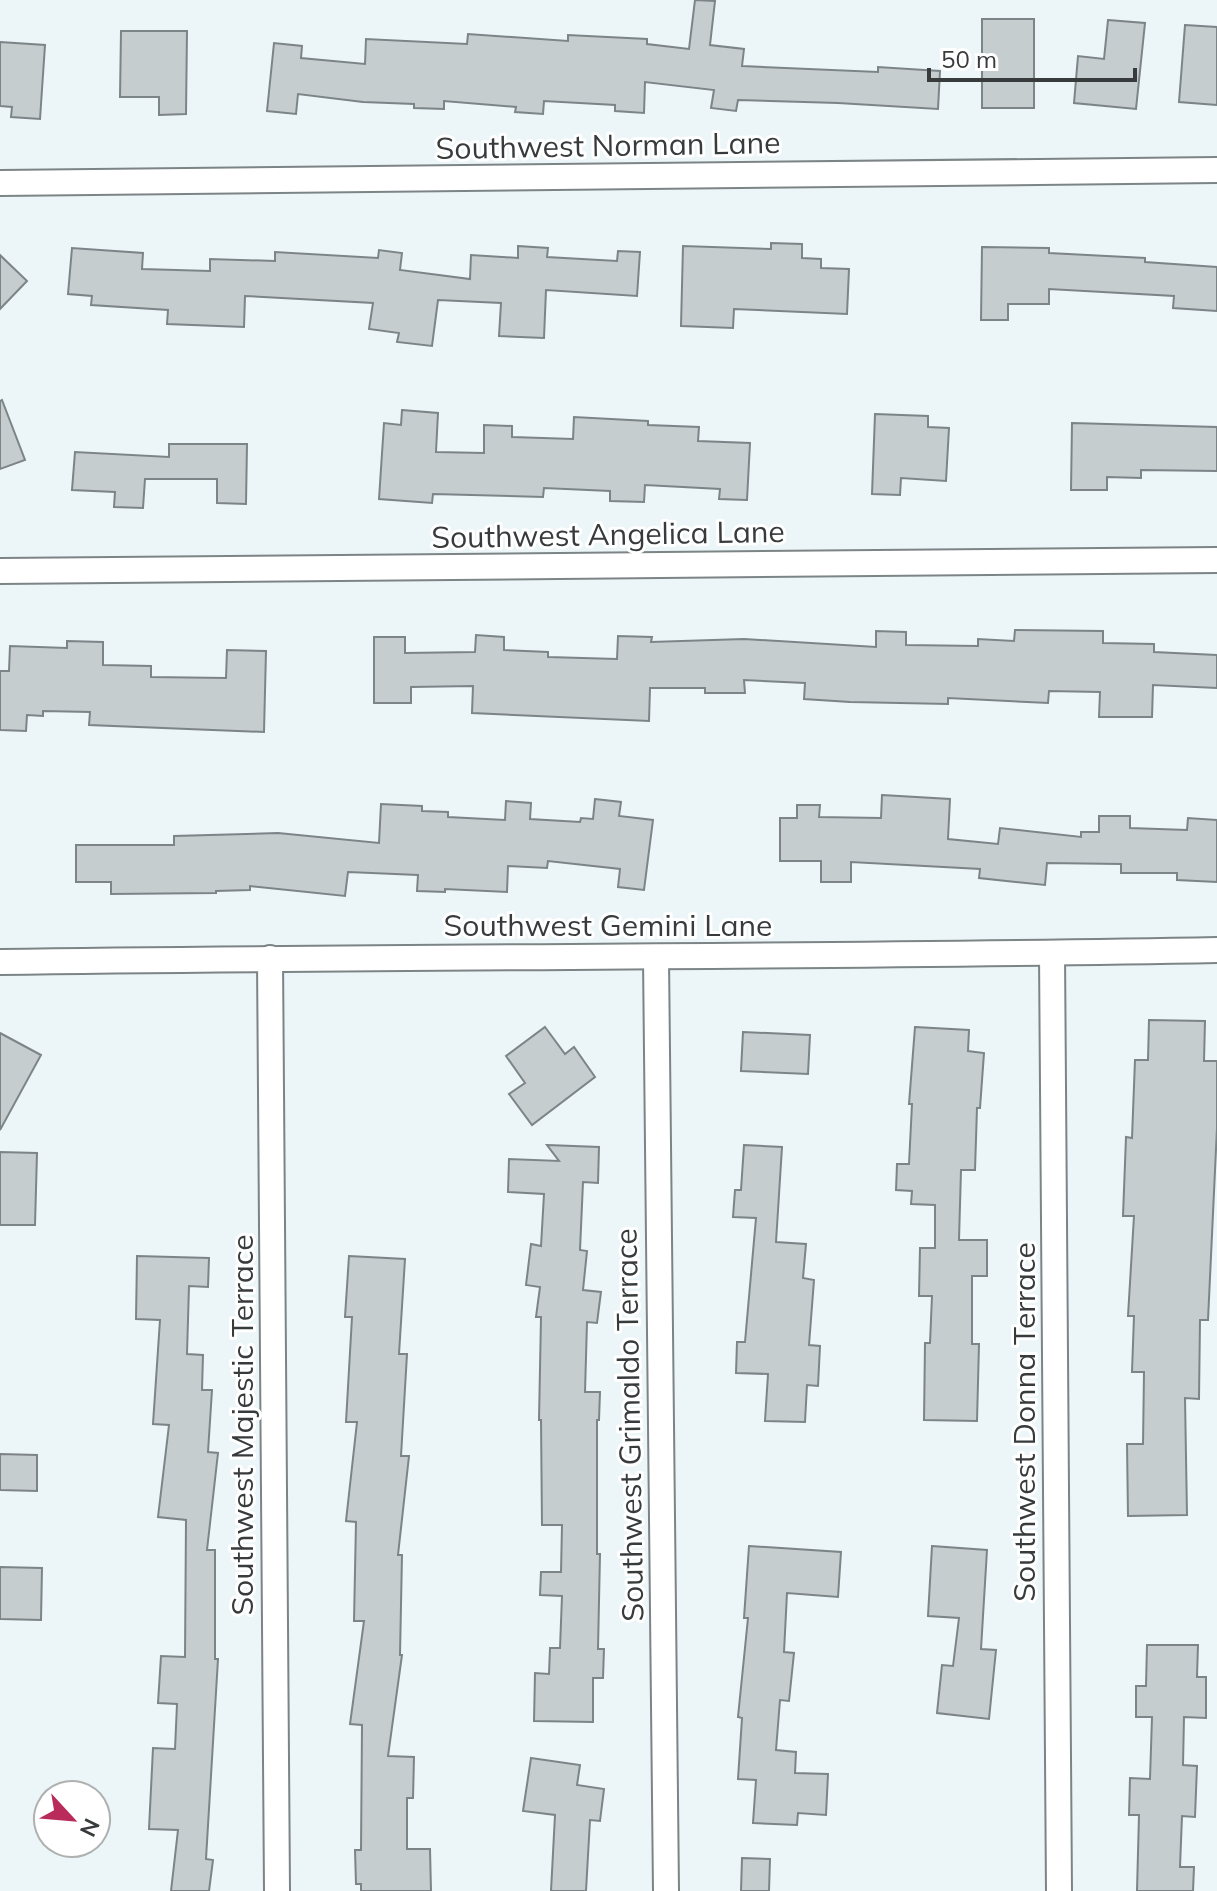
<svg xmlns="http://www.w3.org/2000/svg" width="1217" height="1891" font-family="Mulish,sans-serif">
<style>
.building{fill:#c5cdcf;stroke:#7c8487;stroke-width:2}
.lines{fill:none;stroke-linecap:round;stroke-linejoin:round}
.minor-casing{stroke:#7c8486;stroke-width:28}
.minor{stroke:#fff;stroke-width:24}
.labels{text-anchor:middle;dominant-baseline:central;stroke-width:6;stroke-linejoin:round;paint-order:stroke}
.street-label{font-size:30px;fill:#383b3c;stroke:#fff}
</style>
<rect width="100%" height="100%" fill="#ecf5f7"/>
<g class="building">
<path d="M 695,0 L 715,1 L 710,45 L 744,49 L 742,66 L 878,72 L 878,67 L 940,71 L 938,109 L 838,103 L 738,100 L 736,111 L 711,108 L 714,90 L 645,82 L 644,113 L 615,111 L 615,105 L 544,101 L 543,114 L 515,112 L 516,107 L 444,101 L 444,109 L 414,108 L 414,104 L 363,102 L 298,94 L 296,114 L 267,111 L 274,43 L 302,46 L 301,58 L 365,64 L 366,39 L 467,44 L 468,34 L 568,41 L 568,35 L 647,39 L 647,44 L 689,49 Z"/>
<rect x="982" y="19" width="52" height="89"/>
<path d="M 1108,20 L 1145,23 L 1136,109 L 1074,103 L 1078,56 L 1104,59 Z"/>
<path d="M 1185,25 L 1217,27 L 1217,105 L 1179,102 Z"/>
<path d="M 121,31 L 187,31 L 186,114 L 159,115 L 159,97 L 120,97 Z"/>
<path d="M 0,42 L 45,45 L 40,119 L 11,117 L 12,107 L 0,106 Z"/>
<path d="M 771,243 L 802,244 L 802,258 L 821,259 L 821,268 L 849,269 L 847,314 L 734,309 L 733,328 L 681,326 L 683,246 L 771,249 Z"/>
<path d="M 518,246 L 548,248 L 547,257 L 617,261 L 618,251 L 640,252 L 637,296 L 546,290 L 544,338 L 499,336 L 501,303 L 438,300 L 432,346 L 397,342 L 399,333 L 369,329 L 373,303 L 245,296 L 244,327 L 167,324 L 168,310 L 91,305 L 92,296 L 68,294 L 72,248 L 143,253 L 142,269 L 210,271 L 210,259 L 275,261 L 275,252 L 378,258 L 379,250 L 402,253 L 400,270 L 470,279 L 471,255 L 518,258 Z"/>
<path d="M 982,247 L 1049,248 L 1049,253 L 1145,258 L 1145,262 L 1217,267 L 1217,311 L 1173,308 L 1174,296 L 1049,289 L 1049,304 L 1008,304 L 1008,320 L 981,320 Z"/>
<path d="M 0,255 L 27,281 L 0,309 Z"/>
<path d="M 2,400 L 25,460 L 0,469 L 0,401 Z"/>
<path d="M 402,410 L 438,413 L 436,452 L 484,453 L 484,425 L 512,426 L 512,437 L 573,439 L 574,417 L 648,421 L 648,425 L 699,427 L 698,441 L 750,443 L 747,500 L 719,499 L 720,489 L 645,485 L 644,502 L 610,501 L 610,491 L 544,488 L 543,497 L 433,494 L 432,503 L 379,499 L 384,423 L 401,425 Z"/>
<path d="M 875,414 L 928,416 L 928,427 L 949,428 L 946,481 L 901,478 L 900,495 L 872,494 Z"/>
<path d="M 1072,423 L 1217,427 L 1217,471 L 1141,470 L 1141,478 L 1107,477 L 1107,490 L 1071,490 Z"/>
<path d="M 169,444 L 247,444 L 246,504 L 217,503 L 217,479 L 145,479 L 143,508 L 114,507 L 115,492 L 72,490 L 75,452 L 169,457 Z"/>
<path d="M 1015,630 L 1103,631 L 1103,643 L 1154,644 L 1154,652 L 1217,655 L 1217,688 L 1153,685 L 1152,717 L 1099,717 L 1100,692 L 1049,691 L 1048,703 L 948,698 L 948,704 L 850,702 L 804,699 L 805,683 L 744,680 L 745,693 L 705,693 L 705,688 L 650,688 L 649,721 L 472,713 L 473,686 L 411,687 L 411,703 L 374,703 L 374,637 L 405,637 L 405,653 L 475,652 L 476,635 L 504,637 L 504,650 L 548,652 L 548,657 L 617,659 L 618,636 L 652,637 L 651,642 L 744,639 L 876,647 L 876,631 L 906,632 L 906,645 L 978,646 L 978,639 L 1014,641 Z"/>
<path d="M 67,641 L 103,642 L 103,665 L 151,666 L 151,677 L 226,678 L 227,650 L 266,651 L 264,732 L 89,725 L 90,712 L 43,711 L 43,716 L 27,715 L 26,731 L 0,730 L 0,671 L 9,671 L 10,646 L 67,648 Z"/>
<path d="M 882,795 L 950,799 L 948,839 L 998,844 L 1000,828 L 1081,837 L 1081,832 L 1099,832 L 1099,816 L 1130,816 L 1130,828 L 1187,830 L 1188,818 L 1217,820 L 1217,882 L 1177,880 L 1177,873 L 1121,873 L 1121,864 L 1047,863 L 1045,885 L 979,878 L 980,869 L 851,862 L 851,882 L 821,882 L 821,861 L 780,861 L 780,818 L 797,818 L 797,805 L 820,805 L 819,817 L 881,818 Z"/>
<path d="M 595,799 L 621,802 L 619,816 L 653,820 L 644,890 L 618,887 L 620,869 L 548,861 L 547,868 L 508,866 L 507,892 L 445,889 L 445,892 L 417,891 L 418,875 L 348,872 L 345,896 L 250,886 L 250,890 L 216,891 L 216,893 L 111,894 L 111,882 L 76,882 L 76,845 L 174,845 L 174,836 L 278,833 L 379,843 L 381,804 L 422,806 L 422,811 L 448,812 L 448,817 L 505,820 L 506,801 L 531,803 L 530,819 L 580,822 L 581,818 L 593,819 Z"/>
<path d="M 1149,1020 L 1205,1021 L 1204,1061 L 1217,1061 L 1217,1128 L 1208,1320 L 1200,1320 L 1199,1399 L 1185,1398 L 1187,1515 L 1128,1516 L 1127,1444 L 1143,1444 L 1144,1372 L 1132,1372 L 1134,1316 L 1128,1316 L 1134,1216 L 1123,1216 L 1126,1137 L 1132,1138 L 1135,1060 L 1148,1060 Z"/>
<path d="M 545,1027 L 565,1054 L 574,1047 L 595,1077 L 532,1125 L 509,1094 L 525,1083 L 506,1056 Z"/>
<path d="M 915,1027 L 969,1030 L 968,1051 L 984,1053 L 980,1108 L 977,1108 L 975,1170 L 961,1170 L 959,1240 L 987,1240 L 987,1276 L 972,1276 L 972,1344 L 979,1344 L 977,1421 L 924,1420 L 925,1343 L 930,1343 L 932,1296 L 919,1296 L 920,1248 L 935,1248 L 935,1205 L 911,1204 L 912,1191 L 896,1190 L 897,1164 L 909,1164 L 912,1104 L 909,1104 Z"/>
<path d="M 743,1032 L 810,1035 L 808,1074 L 741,1071 Z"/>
<path d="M 0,1033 L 41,1055 L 0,1130 Z"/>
<path d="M 547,1145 L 599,1147 L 598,1183 L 583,1182 L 580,1250 L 587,1251 L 583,1290 L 601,1292 L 597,1323 L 587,1322 L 585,1392 L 600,1392 L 599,1420 L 597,1420 L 597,1554 L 600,1554 L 598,1649 L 604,1649 L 603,1678 L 593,1678 L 593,1722 L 534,1721 L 535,1673 L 549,1674 L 550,1648 L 560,1648 L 562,1596 L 540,1595 L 541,1572 L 561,1572 L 562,1525 L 542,1525 L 541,1420 L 539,1420 L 541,1317 L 536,1317 L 540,1287 L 526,1285 L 531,1244 L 541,1246 L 544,1194 L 508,1192 L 509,1159 L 559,1161 Z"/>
<path d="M 744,1145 L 782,1147 L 776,1242 L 806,1244 L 803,1278 L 814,1280 L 809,1345 L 820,1346 L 818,1386 L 807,1385 L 805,1422 L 765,1421 L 768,1374 L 736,1373 L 737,1342 L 745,1342 L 756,1218 L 733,1217 L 735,1190 L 741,1190 Z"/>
<path d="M 0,1152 L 37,1153 L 35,1225 L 0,1225 Z"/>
<path d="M 137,1256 L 209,1258 L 208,1287 L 189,1286 L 187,1354 L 203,1355 L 202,1390 L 212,1390 L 208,1452 L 218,1453 L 207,1550 L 215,1550 L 215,1659 L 218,1659 L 206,1859 L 213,1860 L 209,1891 L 171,1891 L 178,1830 L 149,1829 L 153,1748 L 175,1749 L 177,1704 L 158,1703 L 161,1656 L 185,1657 L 186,1520 L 158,1517 L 169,1425 L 153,1424 L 160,1320 L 136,1319 Z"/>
<path d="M 349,1256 L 405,1259 L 399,1354 L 407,1354 L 401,1456 L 409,1456 L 398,1555 L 402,1555 L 400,1655 L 402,1655 L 388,1756 L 414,1757 L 413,1798 L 407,1798 L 407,1849 L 430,1849 L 431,1891 L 361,1891 L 361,1884 L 356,1884 L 355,1850 L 361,1850 L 362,1725 L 350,1724 L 364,1621 L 354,1621 L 356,1522 L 346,1521 L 357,1422 L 346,1422 L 352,1317 L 345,1317 Z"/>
<path d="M 0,1454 L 37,1455 L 37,1491 L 0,1490 Z"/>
<path d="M 749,1546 L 841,1552 L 838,1597 L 787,1593 L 784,1652 L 794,1653 L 789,1701 L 780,1700 L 776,1750 L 796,1752 L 795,1773 L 828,1774 L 826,1815 L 798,1813 L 797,1825 L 753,1823 L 756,1780 L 738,1779 L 742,1718 L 738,1717 L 748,1618 L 744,1618 Z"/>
<path d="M 932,1546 L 987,1550 L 981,1649 L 996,1650 L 989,1719 L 937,1713 L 942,1665 L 953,1666 L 959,1618 L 928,1616 Z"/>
<path d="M 0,1567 L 42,1568 L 41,1620 L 0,1619 Z"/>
<path d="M 1147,1645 L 1198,1645 L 1197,1677 L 1206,1677 L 1206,1718 L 1184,1717 L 1183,1765 L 1197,1766 L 1195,1817 L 1182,1816 L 1180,1867 L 1194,1867 L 1193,1891 L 1137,1891 L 1139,1815 L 1129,1815 L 1130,1778 L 1150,1779 L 1152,1717 L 1136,1717 L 1136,1686 L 1146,1686 Z"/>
<path d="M 531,1758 L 580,1765 L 577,1785 L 604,1789 L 600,1821 L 590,1820 L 586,1891 L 551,1891 L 555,1815 L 523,1811 Z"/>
<path d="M 742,1858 L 770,1859 L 769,1891 L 741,1891 Z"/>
</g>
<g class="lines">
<defs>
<g id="minor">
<path d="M 0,183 L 1217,170"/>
<path d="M 0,571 L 1217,560"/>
<path d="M 1052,953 L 1059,1891"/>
<path d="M 270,958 L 277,1891"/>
<path d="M 656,958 L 666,1891"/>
<path d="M 0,962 C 406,956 811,958 1217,950"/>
</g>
</defs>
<use href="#minor" class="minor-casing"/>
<use href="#minor" class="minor"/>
</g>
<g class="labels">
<g class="street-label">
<text transform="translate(608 145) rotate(-1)">Southwest Norman Lane</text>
<text transform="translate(608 534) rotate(-1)">Southwest Angelica Lane</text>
<text x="608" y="925">Southwest Gemini Lane</text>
<text transform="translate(1024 1422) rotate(-90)">Southwest Donna Terrace</text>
<text transform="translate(242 1425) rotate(-90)">Southwest Majestic Terrace</text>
<text transform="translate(629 1425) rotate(-91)">Southwest Grimaldo Terrace</text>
</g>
</g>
<g transform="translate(72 1819) rotate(116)"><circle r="38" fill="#ffffff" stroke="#afb1b1" stroke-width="2"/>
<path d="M0-6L14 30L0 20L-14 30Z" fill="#b92b5a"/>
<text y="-12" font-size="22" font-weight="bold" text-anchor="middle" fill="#383b3c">N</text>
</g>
<path d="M929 68v12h206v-12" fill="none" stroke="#383b3c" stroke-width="4"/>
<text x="941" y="68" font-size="24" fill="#383b3c" stroke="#ffffff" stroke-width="6" paint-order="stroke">50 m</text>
</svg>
